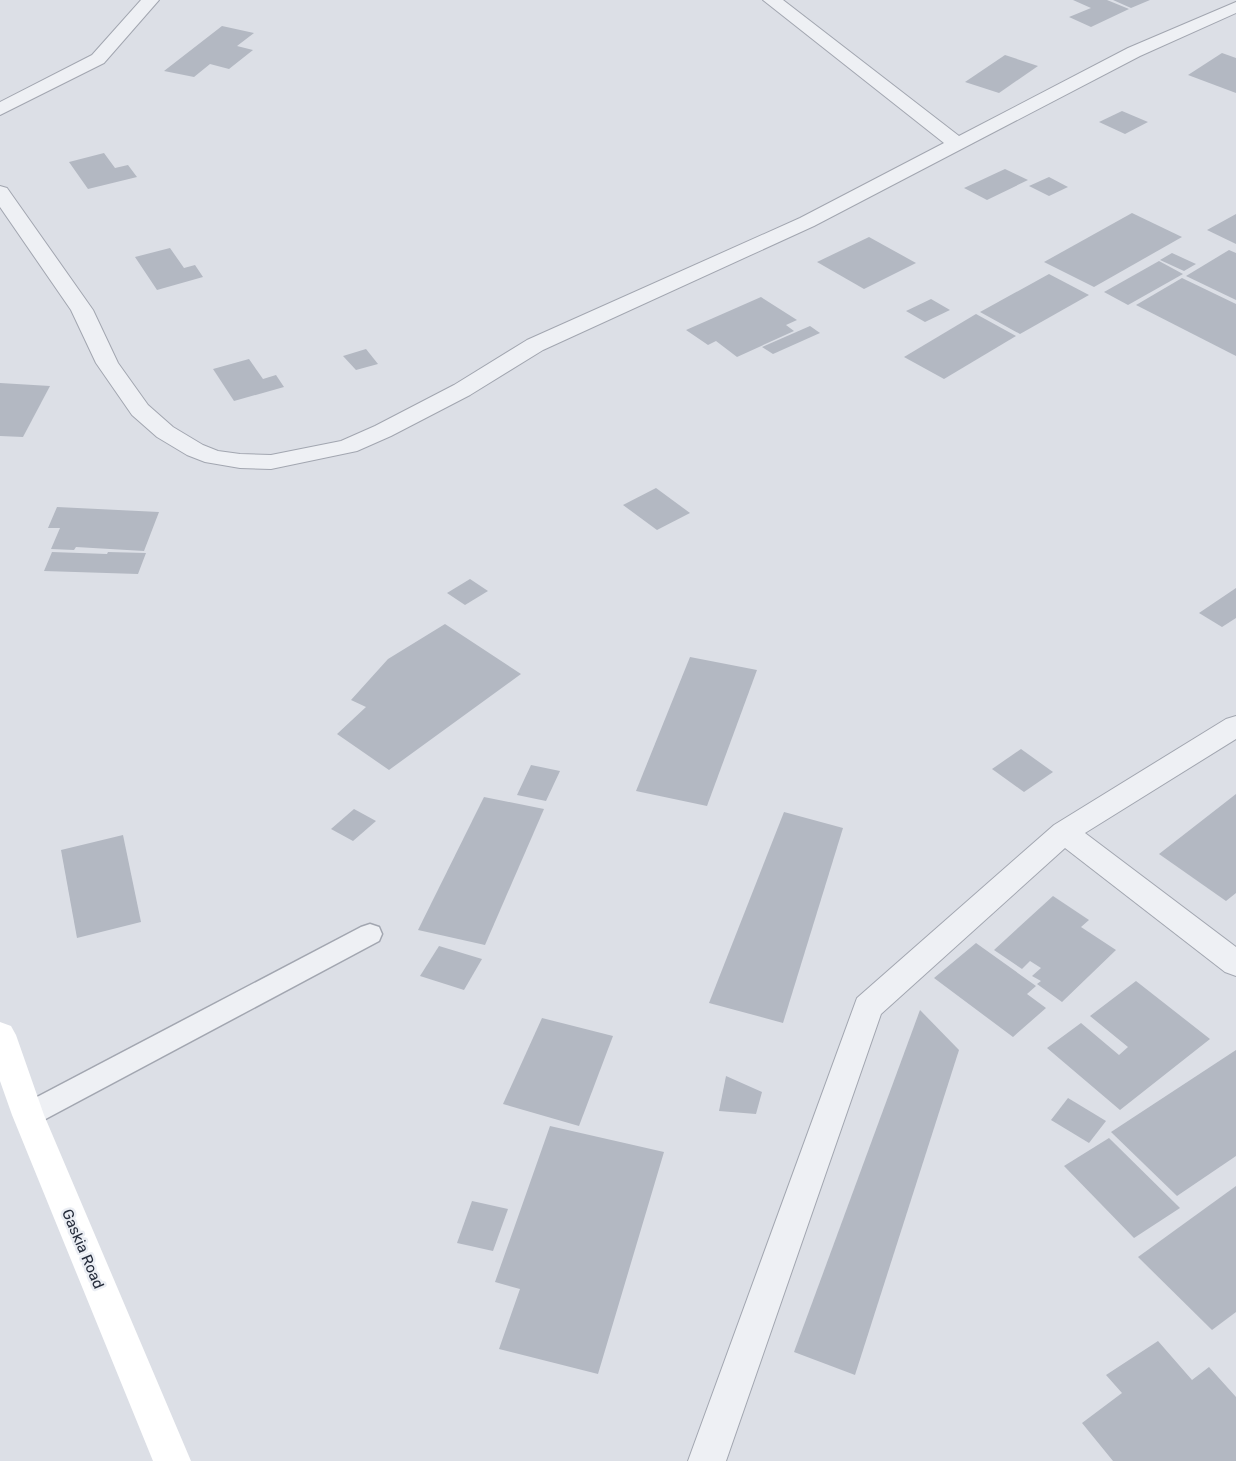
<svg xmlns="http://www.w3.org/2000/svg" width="1236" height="1461" font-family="Rubik,sans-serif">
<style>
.building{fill:#b3b8c2}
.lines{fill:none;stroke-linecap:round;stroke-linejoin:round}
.lane-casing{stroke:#a2a6b0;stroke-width:3}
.street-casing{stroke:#a2a6b0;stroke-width:2}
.lane{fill:#eef0f4;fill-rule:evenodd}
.street{fill:#eef0f4;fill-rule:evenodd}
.secondary{fill:#fff;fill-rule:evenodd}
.labels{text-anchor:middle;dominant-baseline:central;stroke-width:5;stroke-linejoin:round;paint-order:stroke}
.near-street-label{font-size:15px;fill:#262d3c;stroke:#ebeef4}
</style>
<rect width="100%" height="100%" fill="#dcdfe6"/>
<g class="building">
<path d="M 1073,0 L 1107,0 L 1129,9 L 1091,27 L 1069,17 L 1091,8 Z"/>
<path d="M 1113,0 L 1150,0 L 1131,8 Z"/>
<path d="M 222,26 L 254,33 L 237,46 L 253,50 L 229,69 L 210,64 L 194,77 L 164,71 Z"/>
<path d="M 1222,53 L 1236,58 L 1236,93 L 1188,75 Z"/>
<path d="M 1005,55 L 1038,66 L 999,93 L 965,82 Z"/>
<path d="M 1122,111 L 1148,122 L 1125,134 L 1099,122 Z"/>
<path d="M 104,153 L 115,168 L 128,165 L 137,177 L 88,189 L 69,162 Z"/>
<path d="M 1005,169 L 1028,180 L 987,200 L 964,188 Z"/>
<path d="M 1049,177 L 1068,187 L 1049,196 L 1029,186 Z"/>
<path d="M 1132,213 L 1182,237 L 1094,287 L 1044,262 Z"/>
<path d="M 1236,214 L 1236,244 L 1207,230 Z"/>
<path d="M 869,237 L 916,263 L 864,289 L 817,262 Z"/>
<path d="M 170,248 L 184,268 L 195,265 L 203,277 L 157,290 L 135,257 Z"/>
<path d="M 1229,250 L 1236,253 L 1236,300 L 1186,276 Z"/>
<path d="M 1172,253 L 1196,264 L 1184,271 L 1160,260 Z"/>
<path d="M 1159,261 L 1183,274 L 1128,305 L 1104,292 Z"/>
<path d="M 1049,274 L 1089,295 L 1020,334 L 980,312 Z"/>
<path d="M 1182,278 L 1236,304 L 1236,356 L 1136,305 Z"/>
<path d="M 761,297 L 797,320 L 786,325 L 794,331 L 737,357 L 716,341 L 708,345 L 686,330 Z"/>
<path d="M 931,299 L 950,310 L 925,322 L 906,311 Z"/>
<path d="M 976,314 L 1016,336 L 944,379 L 904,357 Z"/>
<path d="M 810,326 L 820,333 L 773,354 L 762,347 Z"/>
<path d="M 366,349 L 378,364 L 356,370 L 343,356 Z"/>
<path d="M 249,359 L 263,379 L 276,375 L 284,387 L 234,401 L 213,369 Z"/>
<path d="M 0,383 L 50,386 L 23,437 L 0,436 Z"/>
<path d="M 656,488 L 690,513 L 657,530 L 623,505 Z"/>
<path d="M 57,507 L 159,512 L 144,551 L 76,547 L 74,550 L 51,549 L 60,528 L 48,528 Z"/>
<path d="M 52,552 L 107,554 L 108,552 L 146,553 L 138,574 L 44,571 Z"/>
<path d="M 470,579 L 488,591 L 465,605 L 447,593 Z"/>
<path d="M 1236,588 L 1236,618 L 1222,627 L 1199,613 Z"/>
<path d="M 445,624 L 521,674 L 389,770 L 337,734 L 366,707 L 351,700 L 388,659 Z"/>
<path d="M 690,657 L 757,670 L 707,806 L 636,791 Z"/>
<path d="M 1021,749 L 1053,772 L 1024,792 L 992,769 Z"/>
<path d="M 531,765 L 560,771 L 546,801 L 517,795 Z"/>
<path d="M 1236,794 L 1236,893 L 1226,901 L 1159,854 Z"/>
<path d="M 484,797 L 544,809 L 485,945 L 418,930 Z"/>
<path d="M 354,809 L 376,821 L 353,841 L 331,829 Z"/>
<path d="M 784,812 L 843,828 L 783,1023 L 709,1003 Z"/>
<path d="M 123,835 L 141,922 L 77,938 L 61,850 Z"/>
<path d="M 1053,896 L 1089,920 L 1081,927 L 1116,950 L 1062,1002 L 1037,984 L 1041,981 L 1032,976 L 1041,968 L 1030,961 L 1022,969 L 994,950 Z"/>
<path d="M 976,943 L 1036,986 L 1027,994 L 1046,1008 L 1013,1037 L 934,978 Z"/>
<path d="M 439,946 L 482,959 L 464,990 L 420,976 Z"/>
<path d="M 1136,981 L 1210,1039 L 1120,1110 L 1047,1048 L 1081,1023 L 1119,1055 L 1128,1047 L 1090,1016 Z"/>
<path d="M 920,1010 L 959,1050 L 855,1375 L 794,1352 Z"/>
<path d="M 542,1018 L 613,1036 L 579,1126 L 503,1104 Z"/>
<path d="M 1236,1050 L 1236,1156 L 1177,1196 L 1111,1132 Z"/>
<path d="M 726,1076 L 762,1092 L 756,1114 L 719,1111 Z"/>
<path d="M 1068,1098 L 1106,1121 L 1089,1143 L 1051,1120 Z"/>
<path d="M 550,1126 L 664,1152 L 598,1374 L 499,1349 L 520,1289 L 495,1282 Z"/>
<path d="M 1109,1138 L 1180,1208 L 1134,1238 L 1064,1166 Z"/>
<path d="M 1236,1186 L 1236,1312 L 1212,1330 L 1138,1257 Z"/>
<path d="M 472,1201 L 508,1209 L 493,1251 L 457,1243 Z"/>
<path d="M 1158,1341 L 1192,1380 L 1209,1367 L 1236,1397 L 1236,1461 L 1113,1461 L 1082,1423 L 1122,1393 L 1106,1375 Z"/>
</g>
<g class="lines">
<defs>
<path id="lane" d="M 370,924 L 379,927 L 382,934 L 379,941 L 38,1123 L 28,1126 L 18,1123 L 15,1115 L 18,1107 L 361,927 Z"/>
<g id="street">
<path d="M 141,0 L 159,0 L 104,63 L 0,115 L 0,102 L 92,55 Z"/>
<path d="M 763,0 L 783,0 L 959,136 L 1128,48 L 1236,2 L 1236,13 L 1140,56 L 814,226 L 543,350 L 470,395 L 391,436 L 357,451 L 271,469 L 240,468 L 205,462 L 187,455 L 157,437 L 132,415 L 96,363 L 71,310 L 0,207 L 0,186 L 7,188 L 93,310 L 118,363 L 148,405 L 173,427 L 203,445 L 218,451 L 240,454 L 271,455 L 341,441 L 375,426 L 454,385 L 527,340 L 800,218 L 944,143 Z"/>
<path d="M 1236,716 L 1236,739 L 1085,833 L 1236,947 L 1236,976 L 1225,972 L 1065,848 L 881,1014 L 726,1461 L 688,1461 L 857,998 L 1054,825 L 1226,719 Z"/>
</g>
</defs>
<use href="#lane" class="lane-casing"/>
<use href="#street" class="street-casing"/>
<use href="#lane" class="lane"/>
<use href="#street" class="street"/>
<path class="secondary" d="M 0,1022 L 11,1026 L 16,1035 L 44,1115 L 191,1461 L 153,1461 L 12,1115 L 0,1081 Z"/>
</g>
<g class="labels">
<g class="near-street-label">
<text transform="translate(83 1249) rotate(67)">Gaskia Road</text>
</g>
</g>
</svg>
